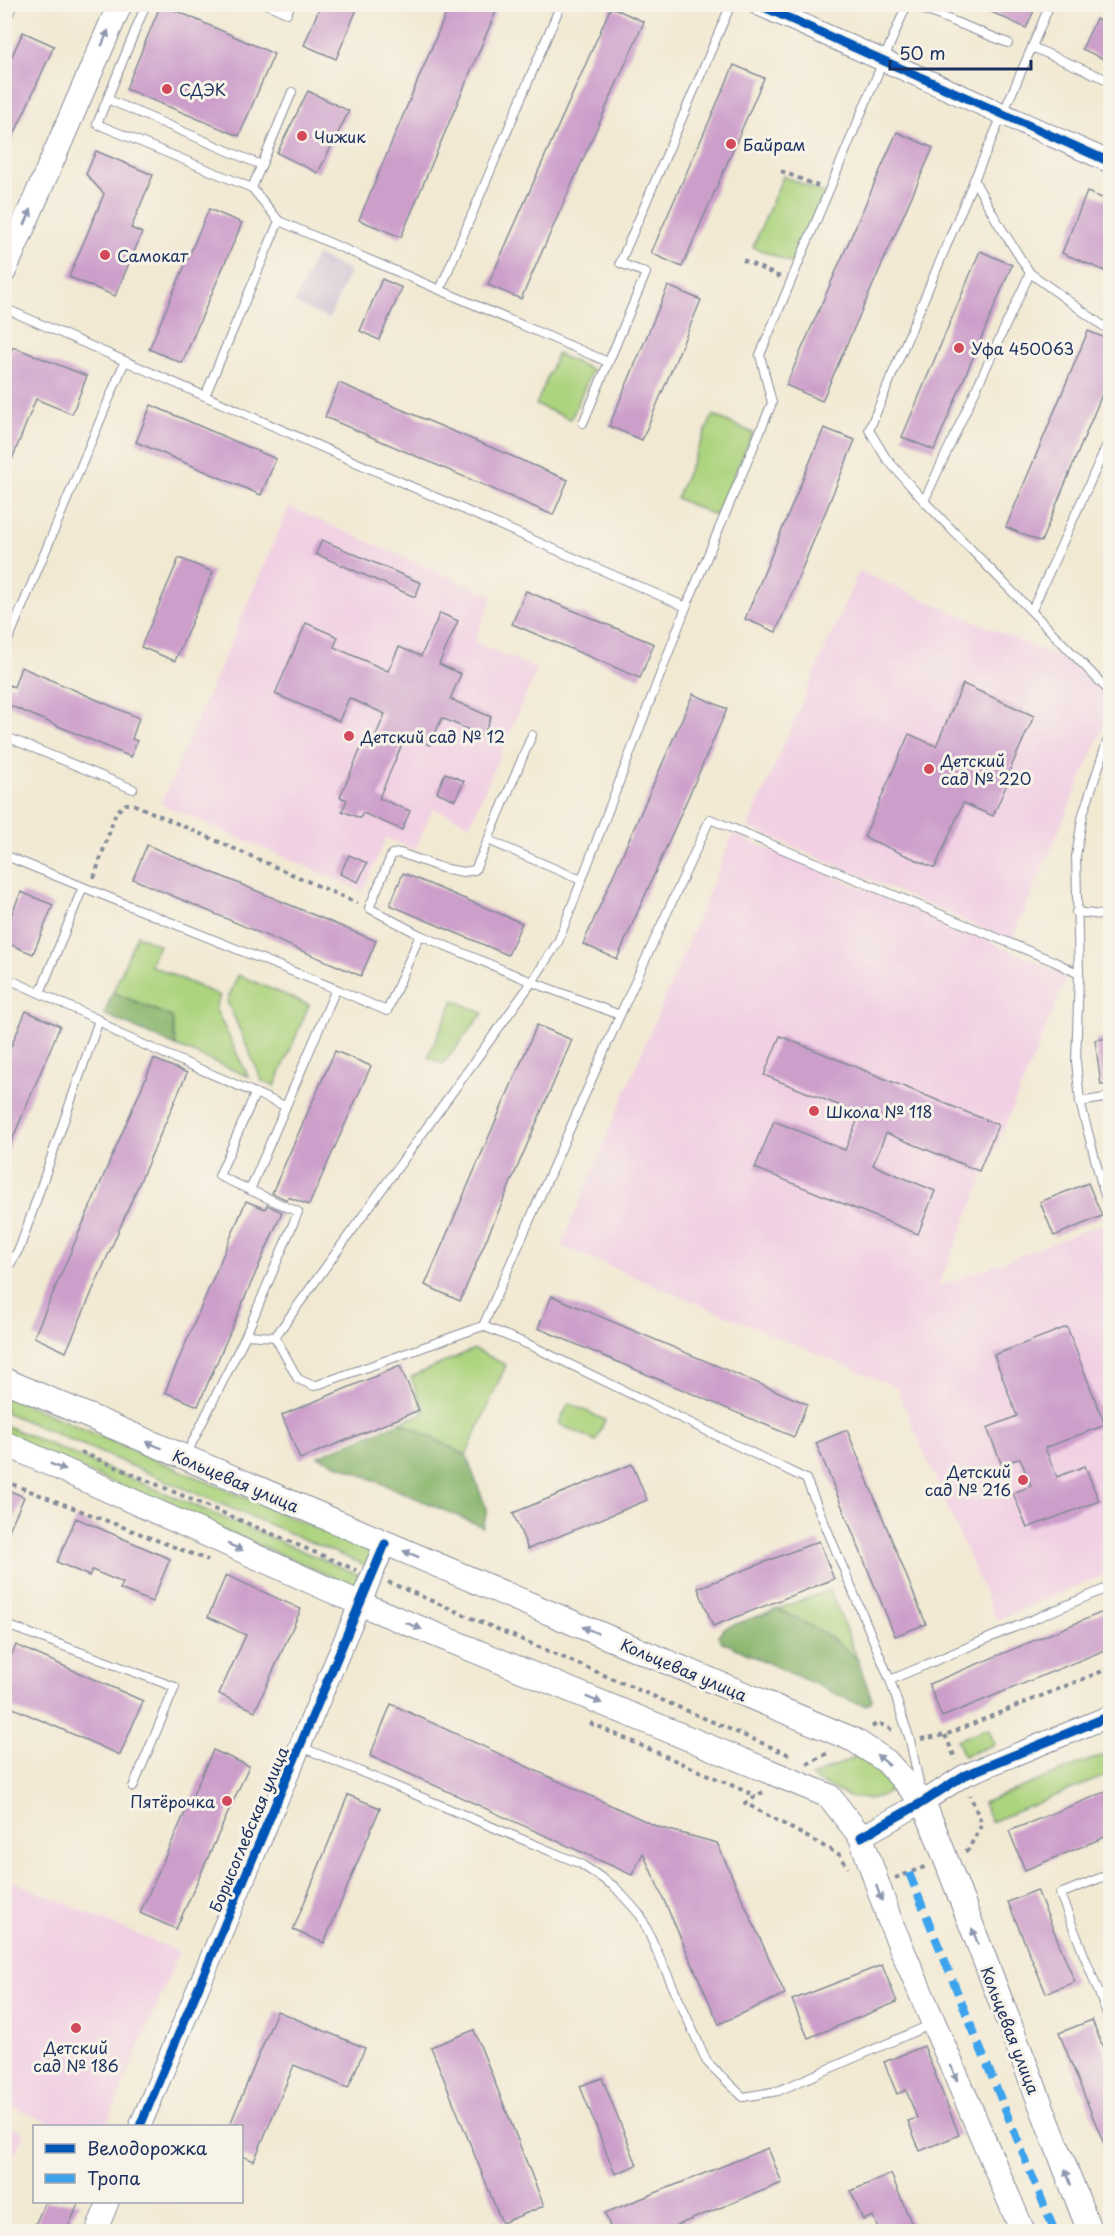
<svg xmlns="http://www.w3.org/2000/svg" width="1115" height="2236" font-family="'Playpen Sans',sans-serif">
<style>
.built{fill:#f1d0e3}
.industrial{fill:#cebed1}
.green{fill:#acd37d;stroke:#64816e;stroke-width:1.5}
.forest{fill:#89b56c;stroke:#527265;stroke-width:1.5}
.building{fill:#cc9eca}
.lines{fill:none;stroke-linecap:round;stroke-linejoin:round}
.service-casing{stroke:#868c98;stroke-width:10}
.tertiary-casing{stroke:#868c98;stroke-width:23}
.secondary-casing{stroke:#868c98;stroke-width:26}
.path{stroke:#868c98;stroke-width:4;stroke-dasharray:4.5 4.5;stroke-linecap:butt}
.service{stroke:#fff;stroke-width:8}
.tertiary{stroke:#fff;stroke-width:21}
.secondary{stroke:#fff;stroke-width:24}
.quiet{stroke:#3da3ed;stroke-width:8;stroke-dasharray:15 8;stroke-linecap:butt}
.cycleway-casing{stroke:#f7f3e8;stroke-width:13}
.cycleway{stroke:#0057b8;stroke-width:9}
.oneway{fill:#8d97ae}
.poi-dot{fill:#d1495b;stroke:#f7f3e8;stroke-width:2}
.labels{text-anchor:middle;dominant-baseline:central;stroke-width:6;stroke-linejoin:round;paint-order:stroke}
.poi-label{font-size:16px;fill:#1b2f5e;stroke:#f7f3e8;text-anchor:start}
.street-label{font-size:16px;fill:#1b2f5e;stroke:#f7f3e8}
</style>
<rect width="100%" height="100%" fill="#f7f3e8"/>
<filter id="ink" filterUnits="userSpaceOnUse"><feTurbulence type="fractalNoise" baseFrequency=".0167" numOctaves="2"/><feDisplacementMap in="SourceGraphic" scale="12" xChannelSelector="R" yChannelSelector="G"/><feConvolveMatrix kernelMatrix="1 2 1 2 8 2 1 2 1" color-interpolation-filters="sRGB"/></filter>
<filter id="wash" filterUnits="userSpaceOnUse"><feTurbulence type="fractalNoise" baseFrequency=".008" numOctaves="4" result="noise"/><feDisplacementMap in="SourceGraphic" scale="24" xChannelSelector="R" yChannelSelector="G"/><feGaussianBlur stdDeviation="1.35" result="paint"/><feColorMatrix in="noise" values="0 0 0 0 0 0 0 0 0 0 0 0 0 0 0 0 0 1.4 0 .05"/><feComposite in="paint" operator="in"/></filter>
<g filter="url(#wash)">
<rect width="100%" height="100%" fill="#f2e9d3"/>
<g class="built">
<path d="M 289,507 L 493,596 L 474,642 L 537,669 L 470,824 L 433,808 L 415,850 L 386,838 L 363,891 L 161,804 Z"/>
<path d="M 859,571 L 1110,680 L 1110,712 L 1011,941 L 748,827 Z"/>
<path d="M 733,834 L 1068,975 L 938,1287 L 1104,1223 L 1110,1239 L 1110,1572 L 996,1620 L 896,1387 L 561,1246 Z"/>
<path d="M 5,1878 L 179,1952 L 106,2126 L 58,2126 L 5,2104 Z"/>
<path d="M 5,2124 L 24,2133 L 5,2176 Z"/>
</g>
<path class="industrial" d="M 316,255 L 350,271 L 329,319 L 294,303 Z"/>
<g class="green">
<path d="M 783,176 L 824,193 L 794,264 L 753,247 Z"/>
<path d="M 557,354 L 592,370 L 571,419 L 536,405 Z"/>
<path d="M 713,415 L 753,433 L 716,516 L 676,498 Z"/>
<path d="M 137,935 L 159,945 L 150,965 L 220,996 L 215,1008 L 248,1076 L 176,1046 L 171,1017 L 113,992 Z"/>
<path d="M 238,975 L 309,1005 L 275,1086 L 262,1081 L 227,1001 Z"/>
<path d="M 454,1000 L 483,1013 L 443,1064 L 428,1057 Z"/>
<path d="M 474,1349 L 506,1365 L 466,1455 L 401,1422 L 424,1413 L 411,1377 Z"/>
<path d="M 4,1395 L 360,1547 L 368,1551 L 371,1558 L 369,1567 L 5,1412 Z"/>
<path d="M 569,1403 L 605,1420 L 596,1441 L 559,1424 Z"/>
<path d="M 4,1425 L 364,1577 L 357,1584 L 349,1584 L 5,1437 Z"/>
<path d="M 830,1590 L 857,1658 L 824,1633 L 778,1609 Z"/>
<path d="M 988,1728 L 995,1744 L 964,1756 L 957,1740 Z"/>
<path d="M 1110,1752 L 1110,1774 L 991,1822 L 983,1803 Z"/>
<path d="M 858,1756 C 873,1765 885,1772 891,1788 C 869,1812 833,1790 811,1777 Z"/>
</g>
<g class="forest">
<path d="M 113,992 L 172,1017 L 176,1046 L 104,1014 Z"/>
<path d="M 401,1422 L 466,1455 L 487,1511 L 483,1527 L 318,1456 Z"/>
<path d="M 778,1609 L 824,1633 L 857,1658 L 872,1700 L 870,1703 L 865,1705 L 854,1702 L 722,1642 L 718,1635 L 725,1628 Z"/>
</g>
<g id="blocks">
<g class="building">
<path d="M 161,4 L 274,54 L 239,136 L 126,89 Z"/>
<path d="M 321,4 L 359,4 L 336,59 L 304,45 Z"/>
<path d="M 450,4 L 499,4 L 401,237 L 359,220 Z"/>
<path d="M 974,4 L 1037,4 L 1026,28 Z"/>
<path d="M 611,7 L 644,22 L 521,299 L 488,285 Z"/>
<path d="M 1096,19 L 1110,25 L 1110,62 L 1082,49 Z"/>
<path d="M 23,32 L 54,46 L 4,157 L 4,73 Z"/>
<path d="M 734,65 L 764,78 L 682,267 L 651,253 Z"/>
<path d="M 308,91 L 349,111 L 318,173 L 277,153 Z"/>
<path d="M 897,132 L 933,148 L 822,401 L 786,385 Z"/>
<path d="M 96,151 L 153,175 L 131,228 L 142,233 L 115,296 L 69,277 L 104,194 L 86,174 Z"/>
<path d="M 1087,192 L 1110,201 L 1110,273 L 1062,253 Z"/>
<path d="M 209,209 L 242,223 L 182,363 L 149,349 Z"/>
<path d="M 980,251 L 1012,265 L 934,450 L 902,437 Z"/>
<path d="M 382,279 L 402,288 L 379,340 L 360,331 Z"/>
<path d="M 668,286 L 701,300 L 642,440 L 609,426 Z"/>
<path d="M 1088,331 L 1110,340 L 1110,375 L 1041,542 L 1006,527 Z"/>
<path d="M 13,347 L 87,376 L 72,414 L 36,399 L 5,477 L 4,369 Z"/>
<path d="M 339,383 L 568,480 L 553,515 L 325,417 Z"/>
<path d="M 151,405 L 276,459 L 261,495 L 136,442 Z"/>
<path d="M 824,428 L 855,440 L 776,632 L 745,619 Z"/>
<path d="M 322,540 L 421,583 L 415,597 L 316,554 Z"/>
<path d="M 179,558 L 213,572 L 175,661 L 141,647 Z"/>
<path d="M 526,591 L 654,644 L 640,678 L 512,624 Z"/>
<path d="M 440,613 L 458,621 L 439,664 L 461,674 L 450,699 L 491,717 L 483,736 L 442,718 L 430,745 L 406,735 L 379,798 L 410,811 L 402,830 L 363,813 L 360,818 L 342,811 L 347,800 L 340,797 L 362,746 L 370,749 L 385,714 L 349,698 L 339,721 L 275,694 L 306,623 L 338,637 L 334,647 L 388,671 L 399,647 L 421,656 Z"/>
<path d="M 21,667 L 139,718 L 132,739 L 137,741 L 131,757 L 4,703 L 9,685 L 14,687 Z"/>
<path d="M 963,684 L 1034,716 L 1007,776 L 1010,777 L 993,816 L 963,803 L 935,868 L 864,837 L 909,734 L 936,746 Z"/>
<path d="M 693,694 L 727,709 L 617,959 L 583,944 Z"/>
<path d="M 445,773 L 464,781 L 455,800 L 437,792 Z"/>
<path d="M 147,845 L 376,941 L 361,976 L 133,879 Z"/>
<path d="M 349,855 L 367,863 L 358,882 L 340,874 Z"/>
<path d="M 403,873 L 522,923 L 508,955 L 390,905 Z"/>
<path d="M 21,892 L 53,905 L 33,954 L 4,942 L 4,932 Z"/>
<path d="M 26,1011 L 60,1026 L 5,1157 L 4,1063 Z"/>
<path d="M 537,1025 L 572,1040 L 460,1301 L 425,1285 Z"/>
<path d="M 780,1036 L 998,1125 L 979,1171 L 886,1133 L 873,1165 L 935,1191 L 918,1234 L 755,1168 L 774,1121 L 845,1150 L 860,1114 L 764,1075 Z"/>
<path d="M 1110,1038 L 1110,1084 L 1101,1085 L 1095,1040 Z"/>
<path d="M 335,1051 L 371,1066 L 309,1205 L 288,1197 L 287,1200 L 272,1193 Z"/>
<path d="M 154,1059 L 187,1073 L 66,1352 L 34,1337 Z"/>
<path d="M 1088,1183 L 1102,1216 L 1054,1236 L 1040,1202 Z"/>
<path d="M 246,1201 L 265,1209 L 267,1205 L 282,1212 L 198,1406 L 165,1392 Z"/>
<path d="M 552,1296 L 807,1404 L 794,1437 L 538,1328 Z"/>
<path d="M 1067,1327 L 1105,1425 L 1045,1448 L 1057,1477 L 1085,1466 L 1099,1501 L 1027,1528 L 1013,1493 L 1031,1486 L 1020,1458 L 1002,1465 L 987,1428 L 1017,1416 L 994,1355 Z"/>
<path d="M 400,1366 L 419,1410 L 300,1459 L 282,1415 Z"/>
<path d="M 847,1430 L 926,1624 L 895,1636 L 816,1443 Z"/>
<path d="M 632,1464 L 647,1500 L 528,1549 L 513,1513 Z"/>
<path d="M 4,1488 L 24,1497 L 4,1541 Z"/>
<path d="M 76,1518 L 170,1559 L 152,1602 L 120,1589 L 123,1583 L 92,1570 L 89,1576 L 57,1562 Z"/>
<path d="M 819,1541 L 834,1579 L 713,1626 L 698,1588 Z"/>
<path d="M 226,1575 L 301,1609 L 255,1711 L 219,1694 L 246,1635 L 208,1617 Z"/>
<path d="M 1110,1609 L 1110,1648 L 942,1717 L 929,1684 Z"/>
<path d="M 16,1645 L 143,1701 L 120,1755 L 4,1704 L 4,1671 Z"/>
<path d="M 391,1704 L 658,1827 L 717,1843 L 785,1994 L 719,2024 L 643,1853 L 632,1875 L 370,1756 Z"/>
<path d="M 213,1750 L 249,1766 L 176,1929 L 140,1913 Z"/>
<path d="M 1110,1790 L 1110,1835 L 1025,1870 L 1009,1831 Z"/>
<path d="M 348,1795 L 380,1808 L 324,1943 L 293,1930 Z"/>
<path d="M 1037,1890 L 1075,1982 L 1046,1993 L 1008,1902 Z"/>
<path d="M 882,1965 L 897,2002 L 808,2038 L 792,2000 Z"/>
<path d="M 277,2011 L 365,2048 L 348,2088 L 294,2065 L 254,2161 L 242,2156 L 242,2127 L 229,2127 Z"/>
<path d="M 1092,2020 L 1110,2065 L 1110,2159 L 1059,2033 Z"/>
<path d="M 474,2030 L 544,2206 L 502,2223 L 431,2047 Z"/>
<path d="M 924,2046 L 959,2135 L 920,2151 L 908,2121 L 917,2118 L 906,2090 L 897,2094 L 884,2062 Z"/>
<path d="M 602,2078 L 637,2165 L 615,2174 L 580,2086 Z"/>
<path d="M 768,2148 L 782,2183 L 660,2232 L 612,2232 L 605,2213 Z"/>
<path d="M 891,2174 L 915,2232 L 879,2232 L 873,2216 L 863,2220 L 851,2191 Z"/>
<path d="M 45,2202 L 79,2202 L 66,2232 L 32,2232 Z"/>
</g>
</g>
</g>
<g filter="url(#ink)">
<use href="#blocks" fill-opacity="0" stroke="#868c98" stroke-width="1.5"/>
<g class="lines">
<defs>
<g id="service">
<path d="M 146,4 L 97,124 L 252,188 L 279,221"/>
<path d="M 266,4 L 287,13 L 291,4"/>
<path d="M 910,4 L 1008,43"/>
<path d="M 4,24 L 13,4"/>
<path d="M 1032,47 L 1050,4"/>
<path d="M 1110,81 L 1032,47 L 974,180 L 869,430 L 886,458 L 924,501 L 1110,692"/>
<path d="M 107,99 L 261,165"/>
<path d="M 252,188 L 292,92"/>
<path d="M 1030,273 L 1110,331"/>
<path d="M 440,290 L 561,4"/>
<path d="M 4,308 L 686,607"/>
<path d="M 205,396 L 279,221 L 608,362"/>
<path d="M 583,423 L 646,273 L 620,263 L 731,4"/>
<path d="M 924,501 L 1030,273 L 998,223 L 974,180"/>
<path d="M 1032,610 L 1110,438"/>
<path d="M 4,650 L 125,361"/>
<path d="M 1110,733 L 1083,814 L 1076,856 L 1079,974 L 1076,1061 L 1080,1102 L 1103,1189 L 1110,1210"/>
<path d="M 4,736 L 133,789"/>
<path d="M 488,840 L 532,735"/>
<path d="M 4,855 L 83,887 L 40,993"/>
<path d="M 83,887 L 336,989 L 250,1190"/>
<path d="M 1076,912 L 1110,916"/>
<path d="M 420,935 L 369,908 L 392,854 L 400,853 L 442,868 L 463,872 L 475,870 L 488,840 L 581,880"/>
<path d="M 4,977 L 99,1020 L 119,1034 L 285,1106"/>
<path d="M 336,989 L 387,1011 L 420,935 L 532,982 L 620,1015 L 710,819 L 1053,961 L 1079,974"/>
<path d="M 1080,1102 L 1110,1097"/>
<path d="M 4,1275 L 20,1247 L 99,1020"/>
<path d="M 483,1326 L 620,1015"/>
<path d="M 246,1335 L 298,1212 L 219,1176 L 255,1094"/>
<path d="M 275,1337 L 298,1379 L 314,1386 L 483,1326 L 532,1346 L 806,1479 L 890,1680 L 910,1740 L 920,1787"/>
<path d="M 186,1455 L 246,1335 L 275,1337 L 532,982 L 558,942 L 686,607 L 772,403 L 760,355 L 907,4"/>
<path d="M 4,1629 L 12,1627 L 175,1687 L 133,1787"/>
<path d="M 890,1680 L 1107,1588"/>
<path d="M 299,1746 L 581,1864 L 615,1887 L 641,1916 L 707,2062 L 743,2097 L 778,2091 L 932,2024"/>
<path d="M 1110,1874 L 1060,1894 L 1110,2021"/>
</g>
<g id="tertiary">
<path d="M 757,4 L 1110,162"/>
<path d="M 861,1837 L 923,1802 L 963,1776 L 1110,1716"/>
<path d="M 140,2126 L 385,1544"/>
<path d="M 96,2232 L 108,2202"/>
</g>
<g id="secondary">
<path d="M 4,271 L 120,4"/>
<path d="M 4,1380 L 564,1619 L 854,1740 L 886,1761 L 923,1802 L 933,1826 L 1090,2232"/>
<path d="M 4,1443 L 361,1604 L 829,1796 L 861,1837 L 890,1921 L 1023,2232"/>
</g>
</defs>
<use href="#service" class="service-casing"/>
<use href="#tertiary" class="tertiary-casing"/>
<use href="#secondary" class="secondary-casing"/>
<g class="path">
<path d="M 781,171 L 818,186"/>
<path d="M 743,260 L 780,277"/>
<path d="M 94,878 L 116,812 L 126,804 L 133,804 L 357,903"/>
<path d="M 81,1452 L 356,1570"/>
<path d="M 4,1481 L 208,1560"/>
<path d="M 388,1582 L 792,1756"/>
<path d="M 590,1723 L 756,1796"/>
<path d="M 872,1727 L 878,1723 L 894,1731"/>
<path d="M 945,1735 L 956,1760"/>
<path d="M 921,1739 L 945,1735 L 1110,1668"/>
<path d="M 807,1764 L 830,1752"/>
<path d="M 763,1792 L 745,1803 L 840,1855 L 848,1868"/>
<path d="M 965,1851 L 968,1850 L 982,1824 L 970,1795"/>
<path d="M 895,1878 L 927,1866"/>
</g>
<use href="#service" class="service"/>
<use href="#tertiary" class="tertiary"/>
<use href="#secondary" class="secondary"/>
<path class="quiet" d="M 909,1873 L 1055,2232"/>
<defs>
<g id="cycleway">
<path d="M 757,4 L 1110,162"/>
<path d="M 861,1837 L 923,1802 L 963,1776 L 1110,1716"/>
<path d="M 140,2126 L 385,1544"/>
</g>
</defs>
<use href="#cycleway" class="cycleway-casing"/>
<use href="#cycleway" class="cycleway"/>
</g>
<defs><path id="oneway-solid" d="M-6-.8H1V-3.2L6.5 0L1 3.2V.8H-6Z" transform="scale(1.5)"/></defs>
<g class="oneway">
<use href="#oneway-solid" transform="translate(105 38) rotate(-67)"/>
<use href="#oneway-solid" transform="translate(28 217) rotate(-67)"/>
<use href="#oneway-solid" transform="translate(154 1445) rotate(-157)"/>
<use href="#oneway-solid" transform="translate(58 1467) rotate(24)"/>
<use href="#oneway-solid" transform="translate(235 1547) rotate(24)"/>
<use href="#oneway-solid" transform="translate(411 1554) rotate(-158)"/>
<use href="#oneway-solid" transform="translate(414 1626) rotate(23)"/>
<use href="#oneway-solid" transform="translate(590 1630) rotate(-157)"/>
<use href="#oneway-solid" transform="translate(594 1700) rotate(22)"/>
<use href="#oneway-solid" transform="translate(883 1760) rotate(-141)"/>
<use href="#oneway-solid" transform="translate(879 1893) rotate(70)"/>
<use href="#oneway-solid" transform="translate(975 1936) rotate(-111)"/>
<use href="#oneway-solid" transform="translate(954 2073) rotate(67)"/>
<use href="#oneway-solid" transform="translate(1068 2177) rotate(-111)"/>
</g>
</g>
<g class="poi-dot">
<circle cx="167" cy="89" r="6"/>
<circle cx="302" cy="136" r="6"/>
<circle cx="731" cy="144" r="6"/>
<circle cx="105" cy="255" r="6"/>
<circle cx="959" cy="348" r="6"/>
<circle cx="349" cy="736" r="6"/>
<circle cx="929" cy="769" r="6"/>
<circle cx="814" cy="1111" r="6"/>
<circle cx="1023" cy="1480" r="6"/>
<circle cx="227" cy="1801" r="6"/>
<circle cx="76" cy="2028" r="6"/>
</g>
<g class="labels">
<g class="poi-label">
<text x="179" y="89">СДЭК</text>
<text x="314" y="136">Чижик</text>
<text x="743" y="144">Байрам</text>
<text x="117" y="255">Самокат</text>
<text x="971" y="348">Уфа 450063</text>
<text x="361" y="736">Детский сад № 12</text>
<text x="941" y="760">Детский<tspan x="941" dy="18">сад № 220</tspan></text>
<text x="826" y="1111">Школа № 118</text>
<text x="1011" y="1471" text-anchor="end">Детский<tspan x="1011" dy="18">сад № 216</tspan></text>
<text x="215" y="1801" text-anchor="end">Пятёрочка</text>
<text x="76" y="2047" text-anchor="middle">Детский<tspan x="76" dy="18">сад № 186</tspan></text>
</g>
<g class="street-label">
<text transform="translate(236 1480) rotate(23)">Кольцевая улица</text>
<text transform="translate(684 1669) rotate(23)">Кольцевая улица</text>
<text transform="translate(248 1829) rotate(-67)">Борисоглебская улица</text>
<text transform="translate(1011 2030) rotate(69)">Кольцевая улица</text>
</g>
</g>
<rect width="1115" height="2236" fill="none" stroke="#f7f3e8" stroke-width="24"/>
<rect x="33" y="2125" width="210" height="78" fill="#f7f3e8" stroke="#9fa5b1" stroke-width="1.5"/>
<rect x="45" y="2144" width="30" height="9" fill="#0057b8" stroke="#9fa5b1" stroke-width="1.5"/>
<text x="87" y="2155" font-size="18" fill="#1b2f5e">Велодорожка</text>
<rect x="45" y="2174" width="30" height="9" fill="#3da3ed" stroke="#9fa5b1" stroke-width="1.5"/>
<text x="87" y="2185" font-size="18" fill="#1b2f5e">Тропа</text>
<path d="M890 60v9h141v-9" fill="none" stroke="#1b2f5e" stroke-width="3"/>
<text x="899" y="60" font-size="18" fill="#1b2f5e" stroke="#f7f3e8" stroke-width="4.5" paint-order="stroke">50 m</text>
</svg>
